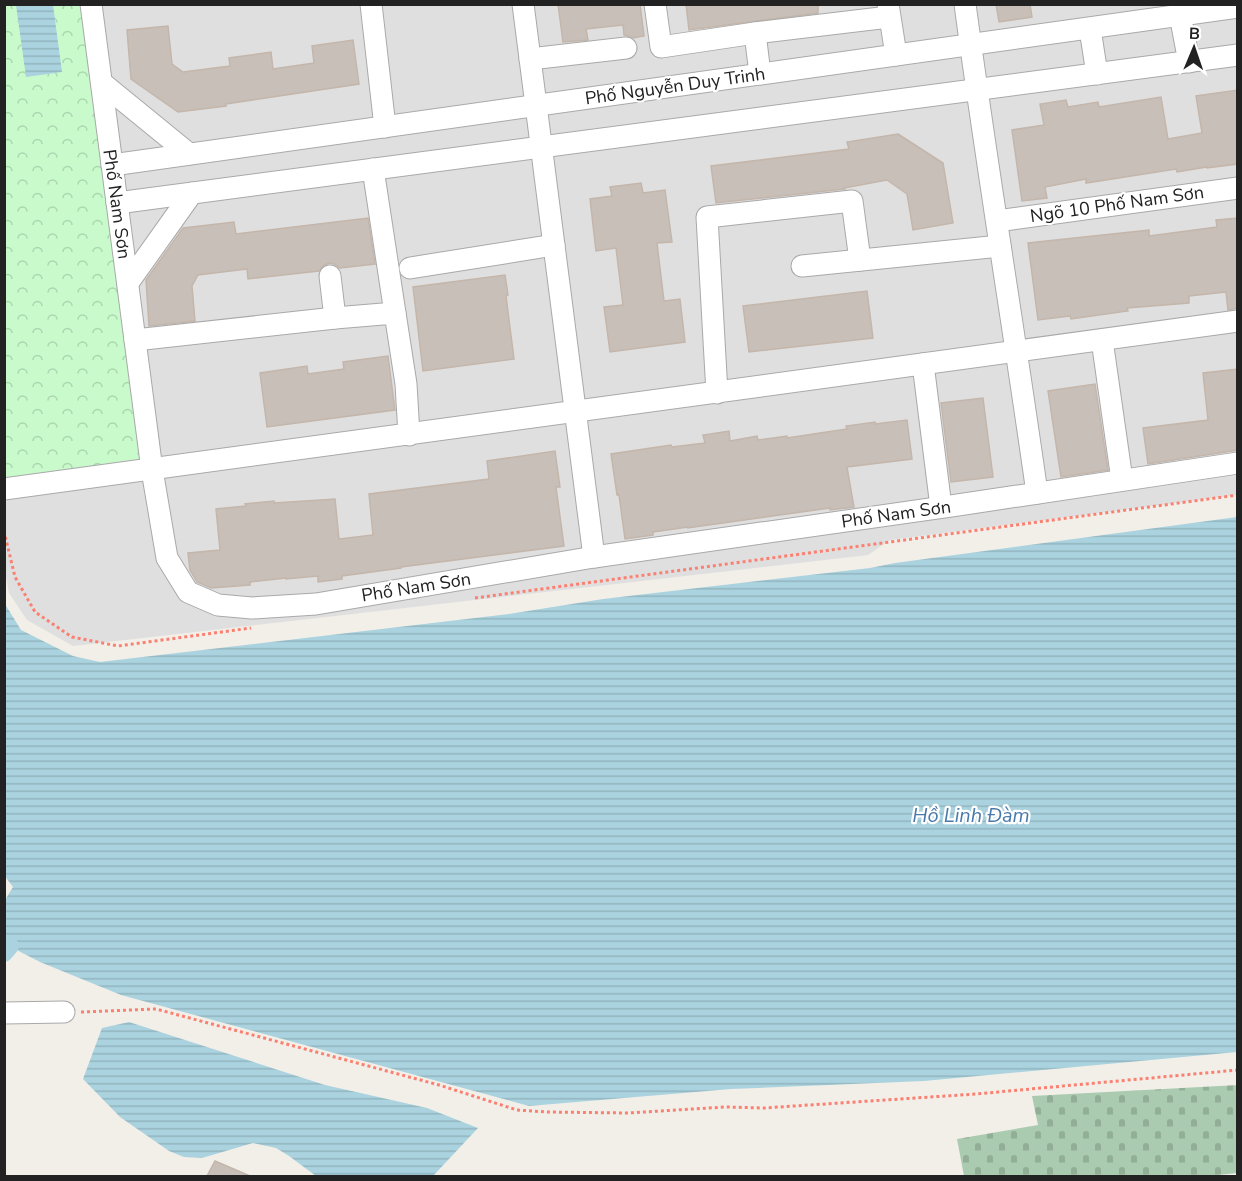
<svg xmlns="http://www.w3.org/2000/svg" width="1242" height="1181" font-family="'Nunito Sans',sans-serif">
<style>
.residential{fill:#e0dfdf}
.cemetery{fill:url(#cemetery-stones)}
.park{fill:url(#park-crowns)}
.water{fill:url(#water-rules)}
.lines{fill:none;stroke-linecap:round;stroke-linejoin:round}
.canal{stroke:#aad3df;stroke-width:18}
.building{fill:#c7bfb8;stroke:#c4b6ab;stroke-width:1.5}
.minor-casing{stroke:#a9a9a9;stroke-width:23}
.path{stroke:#fa8072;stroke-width:3;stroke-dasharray:3 3;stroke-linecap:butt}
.minor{stroke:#fff;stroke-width:21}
.labels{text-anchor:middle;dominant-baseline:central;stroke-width:4.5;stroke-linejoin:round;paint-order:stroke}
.street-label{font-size:18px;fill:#222;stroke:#fff}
.water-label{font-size:20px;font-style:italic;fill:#4a7aab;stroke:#fff}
</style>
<defs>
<pattern id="cemetery-stones" width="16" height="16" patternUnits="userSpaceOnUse" patternTransform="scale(1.5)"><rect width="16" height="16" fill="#aacbaf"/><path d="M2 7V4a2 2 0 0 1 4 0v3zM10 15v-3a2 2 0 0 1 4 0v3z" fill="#92ae96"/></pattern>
<pattern id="park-crowns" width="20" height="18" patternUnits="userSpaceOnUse" patternTransform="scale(1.5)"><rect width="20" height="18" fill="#c8facc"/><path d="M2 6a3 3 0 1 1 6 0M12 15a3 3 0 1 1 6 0" fill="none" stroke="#acd6af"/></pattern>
<pattern id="water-rules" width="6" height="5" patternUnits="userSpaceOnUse" patternTransform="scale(1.5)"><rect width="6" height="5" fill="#aad3df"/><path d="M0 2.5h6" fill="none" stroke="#92b5bf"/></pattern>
</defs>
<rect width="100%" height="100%" fill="#f2efe9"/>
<path class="residential" d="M 4,5 L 1237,5 L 1237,495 L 890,540 L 868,555 L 73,646 L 27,620 L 9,593 L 5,571 Z"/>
<path class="cemetery" d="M 1238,1085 L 1237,1173 L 1209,1176 L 964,1176 L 957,1139 L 1038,1125 L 1032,1096 Z"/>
<path class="park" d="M 4,5 L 87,5 L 142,471 L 5,489 Z"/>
<g class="water">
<path d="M 16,5 L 53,5 L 62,72 L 26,77 Z"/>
<path d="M 1237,517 L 1237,1052 L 924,1081 L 731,1089 L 529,1106 L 121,995 L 40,962 L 5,944 L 5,900 L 13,887 L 4,875 L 5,604 L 21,630 L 73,656 L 100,662 L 509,614 L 603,599 L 870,568 L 895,563 Z"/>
<path d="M 129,1022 L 325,1085 L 427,1108 L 478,1128 L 433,1176 L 316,1176 L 289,1156 L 276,1148 L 253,1143 L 202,1158 L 184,1157 L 169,1151 L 120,1117 L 83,1079 L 102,1028 Z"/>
</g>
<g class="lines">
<path class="canal" d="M 4,953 L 10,946"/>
</g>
<g class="building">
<path d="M 558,4 L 640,4 L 644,36 L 633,38 L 624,35 L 623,25 L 586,29 L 588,40 L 563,42 Z"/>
<path d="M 686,4 L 818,4 L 818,13 L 689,30 Z"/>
<path d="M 996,4 L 1030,4 L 1032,17 L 999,22 Z"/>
<path d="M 168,26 L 172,64 L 183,72 L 230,66 L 229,58 L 271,52 L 273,69 L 314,63 L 312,46 L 353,40 L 359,84 L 226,104 L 226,106 L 178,112 L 131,79 L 127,30 Z"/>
<path d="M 1238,90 L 1238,164 L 1207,168 L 1207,167 L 1177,172 L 1176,169 L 1086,183 L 1086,179 L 1045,187 L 1047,198 L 1022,201 L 1012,130 L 1044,125 L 1040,104 L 1066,100 L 1068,107 L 1098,102 L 1099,107 L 1161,97 L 1168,139 L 1202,133 L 1196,96 Z"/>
<path d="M 898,134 L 943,163 L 953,223 L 913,230 L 907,194 L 887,180 L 844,188 L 845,189 L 716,203 L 711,166 L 849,149 L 847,142 Z"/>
<path d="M 641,183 L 643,193 L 665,190 L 672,242 L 657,243 L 664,301 L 680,299 L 685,342 L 610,352 L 604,307 L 623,305 L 616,248 L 596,251 L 590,199 L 612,196 L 610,187 Z"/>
<path d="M 368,218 L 375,264 L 340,268 L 334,264 L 329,263 L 323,266 L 319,271 L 248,279 L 247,269 L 198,275 L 192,286 L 195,321 L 149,326 L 146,280 L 183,228 L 234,222 L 236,234 Z"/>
<path d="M 1238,218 L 1238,308 L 1228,310 L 1226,292 L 1189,296 L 1189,303 L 1127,308 L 1128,311 L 1071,319 L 1070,316 L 1038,320 L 1028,243 L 1149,230 L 1149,236 L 1217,227 L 1216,220 Z"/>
<path d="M 505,275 L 508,295 L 506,296 L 514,359 L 423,371 L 413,287 Z"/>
<path d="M 867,291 L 873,338 L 749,352 L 743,306 Z"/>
<path d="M 388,356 L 395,410 L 267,427 L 260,373 L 307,366 L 308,374 L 344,369 L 343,362 Z"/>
<path d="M 1238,369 L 1238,450 L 1148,464 L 1143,428 L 1208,420 L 1203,373 Z"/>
<path d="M 1095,384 L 1108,470 L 1061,477 L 1048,391 Z"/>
<path d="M 983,398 L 993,477 L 951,482 L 941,403 Z"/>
<path d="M 907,420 L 912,459 L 847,467 L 854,507 L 830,510 L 830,508 L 688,528 L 688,527 L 653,532 L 653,535 L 625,539 L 619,495 L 617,495 L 611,454 L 671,445 L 672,447 L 705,443 L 703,435 L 729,431 L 730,441 L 757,436 L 758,440 L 787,436 L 787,438 L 820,433 L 847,429 L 846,426 L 875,422 L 875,424 Z"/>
<path d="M 555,451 L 560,487 L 556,487 L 564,546 L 401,567 L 401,568 L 342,576 L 342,579 L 318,582 L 318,576 L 286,579 L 286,578 L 250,582 L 250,585 L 211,588 L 197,582 L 190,570 L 188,553 L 220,550 L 216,509 L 246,506 L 245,504 L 274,501 L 274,503 L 335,499 L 339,539 L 373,535 L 369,494 L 489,479 L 487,461 Z"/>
<path d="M 215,1161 L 250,1176 L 207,1176 Z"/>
</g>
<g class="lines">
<defs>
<g id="minor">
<path d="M 91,4 L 152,470 L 167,558 L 188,592 L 218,605 L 252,608 L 316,604 L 594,557 L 951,506 L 1238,463"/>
<path d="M 371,4 L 385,127"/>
<path d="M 523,4 L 594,557"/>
<path d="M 655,4 L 661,47 L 755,33 L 889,17"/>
<path d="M 888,4 L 896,55"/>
<path d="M 965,4 C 987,168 1014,330 1037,493"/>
<path d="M 1180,15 L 1189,62"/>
<path d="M 1090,29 L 1097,74"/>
<path d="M 755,33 L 760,74"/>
<path d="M 530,59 L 626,48"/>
<path d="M 102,83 L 189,154"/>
<path d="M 112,165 L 1238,7"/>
<path d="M 373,169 L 395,313"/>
<path d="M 117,203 L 1238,55"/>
<path d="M 997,221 L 1238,188"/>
<path d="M 802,266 L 1000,246"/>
<path d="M 410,268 L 554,245"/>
<path d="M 330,276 L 335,318"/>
<path d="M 128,283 L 192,193"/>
<path d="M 135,340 L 335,318 L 395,313 L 406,384 L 409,435"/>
<path d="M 1102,340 L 1122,480"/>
<path d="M 923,364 L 941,507"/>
<path d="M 717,393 L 707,217 L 852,201 L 860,260"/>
<path d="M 4,489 L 1238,321"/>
<path d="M 4,1013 L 64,1012"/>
</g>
</defs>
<use href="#minor" class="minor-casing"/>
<g class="path">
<path d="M 4,531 L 15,577 L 35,612 L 72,637 L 118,646 L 251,628"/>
<path d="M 475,598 L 1238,495"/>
<path d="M 81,1012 L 156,1009 L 439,1085 L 517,1110 L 547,1112 L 628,1113 L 725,1107 L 764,1108 L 976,1094 L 1238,1070"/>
</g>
<use href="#minor" class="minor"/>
</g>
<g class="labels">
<g class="street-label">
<text transform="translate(675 86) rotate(-8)">Phố Nguyễn Duy Trinh</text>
<text transform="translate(117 204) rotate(82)">Phố Nam Sơn</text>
<text transform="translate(1117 204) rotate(-8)">Ngõ 10 Phố Nam Sơn</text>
<text transform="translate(896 514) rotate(-8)">Phố Nam Sơn</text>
<text transform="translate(416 587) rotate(-9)">Phố Nam Sơn</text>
</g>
<g class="water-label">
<text x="971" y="815">Hồ Linh Đàm</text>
</g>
</g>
<rect width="1242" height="1181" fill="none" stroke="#222222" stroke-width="12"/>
<g transform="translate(1194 48) rotate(2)" stroke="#ffffff" stroke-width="4.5" paint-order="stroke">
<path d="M0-4.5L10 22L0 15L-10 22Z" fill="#222222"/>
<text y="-9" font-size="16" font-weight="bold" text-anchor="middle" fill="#222222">B</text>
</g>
</svg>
